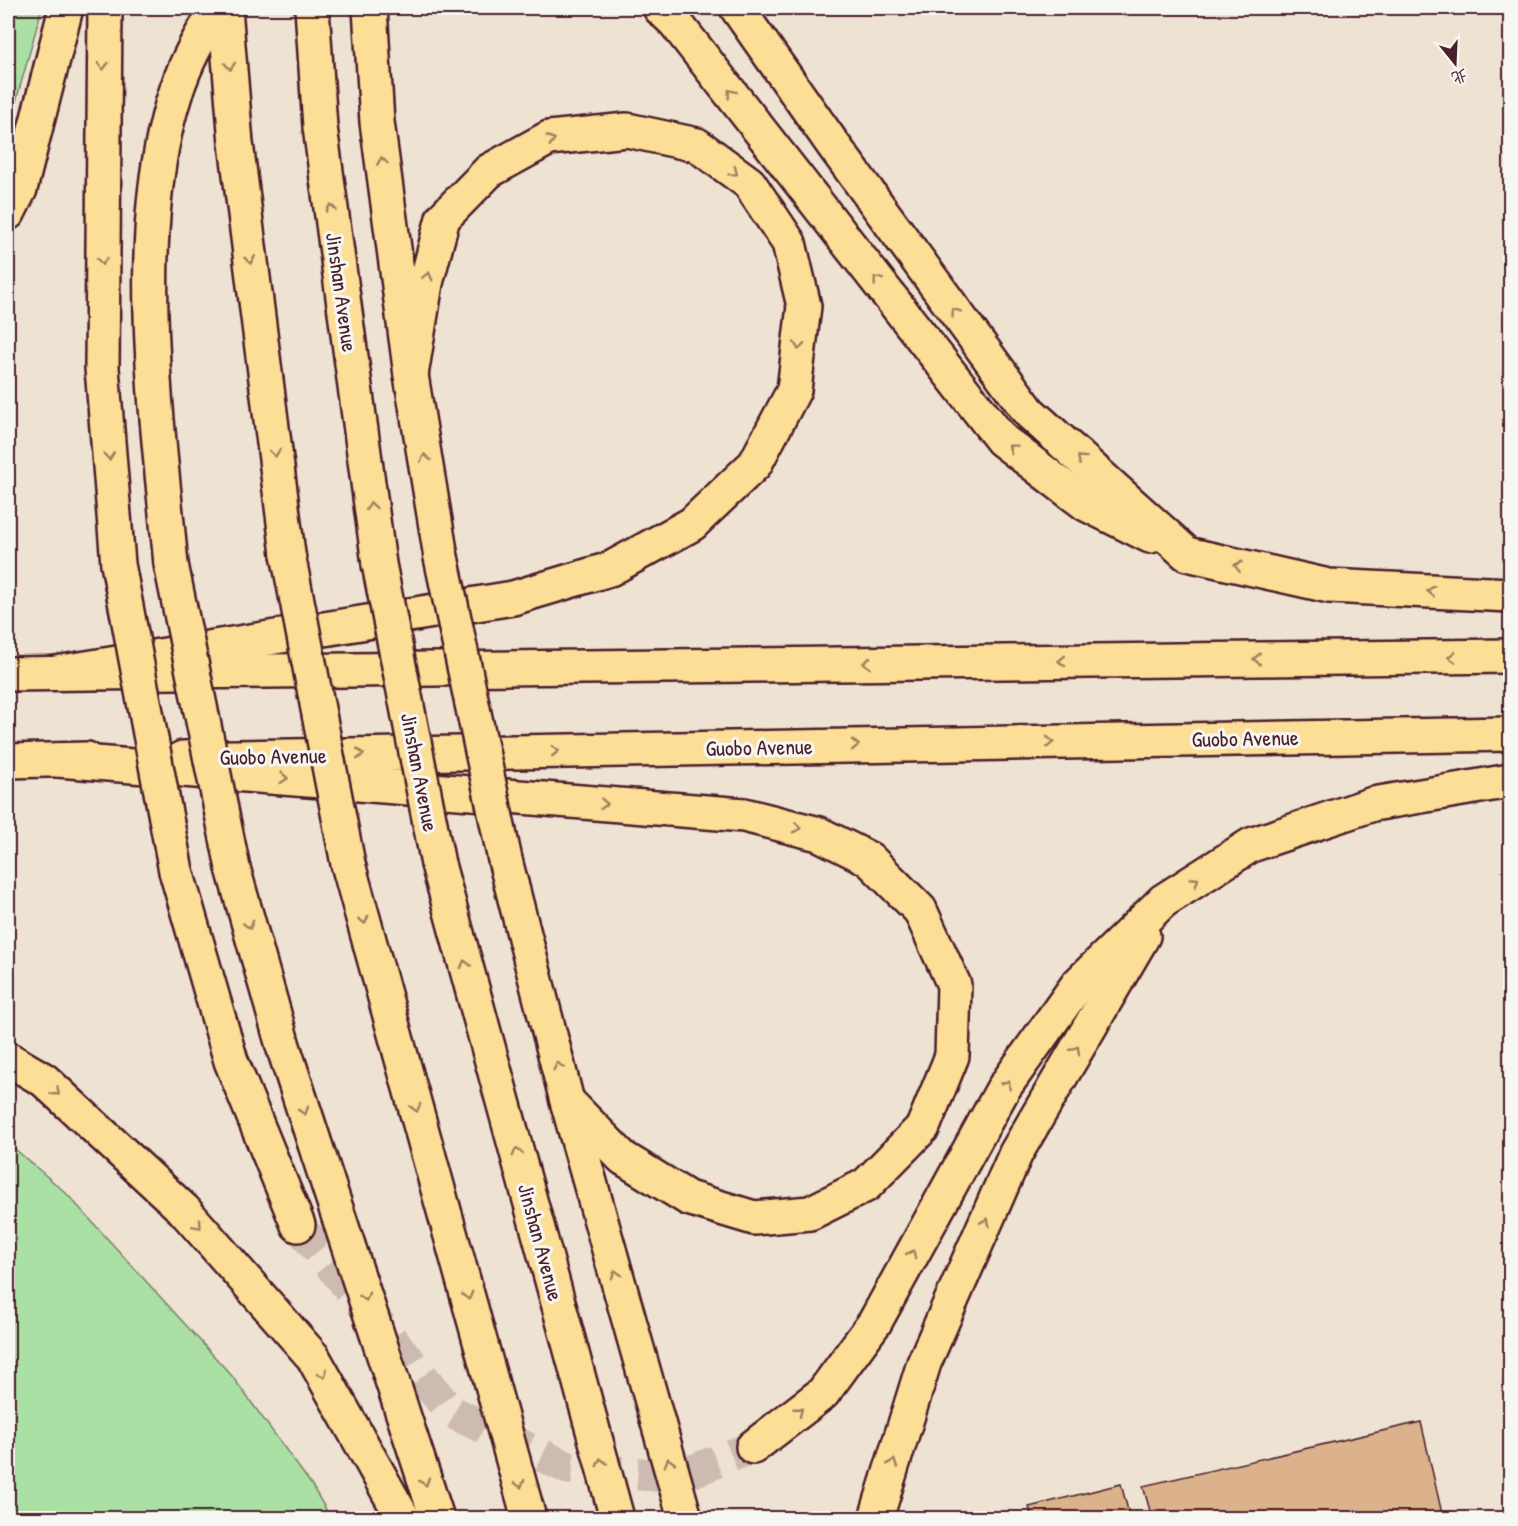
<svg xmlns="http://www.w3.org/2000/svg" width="1518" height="1526" font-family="'Patrick Hand','LXGW WenKai TC',sans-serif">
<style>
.green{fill:#aae0a3;stroke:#7a8067;stroke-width:1.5}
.building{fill:#dbb28c;stroke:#4a1f2b;stroke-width:1.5}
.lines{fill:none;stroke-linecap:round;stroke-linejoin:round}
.highway-tunnel{stroke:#cdbbb1;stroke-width:33;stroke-dasharray:33 16;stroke-linecap:butt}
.primary-casing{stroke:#4a1f2b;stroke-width:38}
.highway-casing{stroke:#4a1f2b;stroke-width:38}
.primary{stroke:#fcde96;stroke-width:33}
.highway{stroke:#fcde96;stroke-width:33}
.highway-bridge-casing{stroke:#4a1f2b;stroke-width:38;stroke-linecap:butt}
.highway-bridge{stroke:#fcde96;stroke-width:33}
.oneway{stroke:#a37e60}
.labels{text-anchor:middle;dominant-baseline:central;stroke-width:6;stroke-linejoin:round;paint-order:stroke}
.street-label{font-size:22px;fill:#4a1f2b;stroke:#f6f6f2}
</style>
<rect width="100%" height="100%" fill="#eee2d3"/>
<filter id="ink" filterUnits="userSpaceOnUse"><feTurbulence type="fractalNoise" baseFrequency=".0167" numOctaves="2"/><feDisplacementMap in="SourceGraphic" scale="12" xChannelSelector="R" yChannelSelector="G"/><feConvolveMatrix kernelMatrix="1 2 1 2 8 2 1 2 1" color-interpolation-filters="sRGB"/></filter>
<g filter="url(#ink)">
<g class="green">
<path d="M 8,8 L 42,8 L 8,130 Z"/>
<path d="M 8,1143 L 66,1193 L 232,1376 L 311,1484 L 331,1518 L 8,1518 Z"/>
</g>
<g class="building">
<path d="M 1421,1422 L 1443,1518 L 1152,1518 L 1143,1486 Z"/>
<path d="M 1121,1484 L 1130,1518 L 1032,1518 L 1029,1507 Z"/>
</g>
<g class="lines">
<path class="highway-tunnel" d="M 298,1225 L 450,1411 L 568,1468 L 678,1477 L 753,1447"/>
<defs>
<g id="primary">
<path d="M 8,674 L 1510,656"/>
<path d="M 183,758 L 1510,734"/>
<path d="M 8,761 L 87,759"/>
</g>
<g id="highway">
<path d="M 105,8 L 102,368 L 118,564"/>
<path d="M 225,8 L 236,143 L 288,554"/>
<path d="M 312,8 L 320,127 L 379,564"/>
<path d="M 370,8 L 377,122 L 411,375 L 441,557"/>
<path d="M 660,8 L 675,22 L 1002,440 L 1086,504 L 1150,536"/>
<path d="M 737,8 L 834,146 L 1029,412 L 1187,554 L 1329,586 L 1510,595"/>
<path d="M 8,213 L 20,189 L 66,8"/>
<path d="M 171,564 C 157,413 121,173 200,38 C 206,28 212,16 220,8"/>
<path d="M 56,673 L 513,598 L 610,569 L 692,524 L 755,464 L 794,390 L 804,306 L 789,243 L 749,183 L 697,145 L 627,130 L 549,138 L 489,171 L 443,218 L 426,283 L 411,375"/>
<path d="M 58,760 L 744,815 L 819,834 L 869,859 L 920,910 L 954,985 L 952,1056 L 923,1127 L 866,1185 L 810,1213 L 754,1218 L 688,1198 L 623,1158 L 567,1101"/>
<path d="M 505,860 L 567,1101 L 685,1518"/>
<path d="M 348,864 L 529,1518"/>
<path d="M 438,864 L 617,1518"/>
<path d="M 233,868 L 283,1046 L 437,1518"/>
<path d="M 176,871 L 231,1061 L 298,1225"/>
<path d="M 8,1059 L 44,1080 L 184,1210 L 313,1357 L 403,1518"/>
<path d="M 753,1447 L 823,1393 L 875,1322 L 1003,1089 L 1078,984 L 1163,901 L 1251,845 L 1373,804 L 1510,781"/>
<path d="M 876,1518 L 924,1363 L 1016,1153 L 1143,936"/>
</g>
</defs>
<use href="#primary" class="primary-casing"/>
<use href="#highway" class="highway-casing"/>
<use href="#primary" class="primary"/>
<use href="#highway" class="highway"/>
<defs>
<g id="highway-bridge">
<path d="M 288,554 L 348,864"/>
<path d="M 441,557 L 505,860"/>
<path d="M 118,564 L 176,871"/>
<path d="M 171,564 L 233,868"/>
<path d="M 379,564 L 438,864"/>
</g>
</defs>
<use href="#highway-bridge" class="highway-bridge-casing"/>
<use href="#highway-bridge" class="highway-bridge"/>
</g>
<defs><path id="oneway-chevron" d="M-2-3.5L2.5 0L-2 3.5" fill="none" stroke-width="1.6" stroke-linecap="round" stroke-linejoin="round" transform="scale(1.5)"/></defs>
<g class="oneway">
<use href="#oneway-chevron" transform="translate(103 66) rotate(91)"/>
<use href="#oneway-chevron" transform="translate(230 66) rotate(86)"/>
<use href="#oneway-chevron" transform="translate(731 93) rotate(-128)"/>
<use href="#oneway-chevron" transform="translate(551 140) rotate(-16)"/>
<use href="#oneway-chevron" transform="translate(382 161) rotate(-98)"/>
<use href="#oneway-chevron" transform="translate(734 172) rotate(37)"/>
<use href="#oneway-chevron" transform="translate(331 208) rotate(-98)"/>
<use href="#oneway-chevron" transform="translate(250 260) rotate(83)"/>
<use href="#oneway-chevron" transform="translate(102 261) rotate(90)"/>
<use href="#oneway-chevron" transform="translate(428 276) rotate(-76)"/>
<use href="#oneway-chevron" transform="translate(877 280) rotate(-128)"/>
<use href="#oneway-chevron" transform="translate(955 312) rotate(-126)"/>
<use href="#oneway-chevron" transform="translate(799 346) rotate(97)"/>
<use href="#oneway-chevron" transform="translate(1012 448) rotate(-143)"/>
<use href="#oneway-chevron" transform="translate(275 453) rotate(83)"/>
<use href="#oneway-chevron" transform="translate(109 456) rotate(85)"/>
<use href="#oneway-chevron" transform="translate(425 458) rotate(-99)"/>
<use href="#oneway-chevron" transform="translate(1081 459) rotate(-138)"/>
<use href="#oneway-chevron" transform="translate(371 506) rotate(-98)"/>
<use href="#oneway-chevron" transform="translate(1238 566) rotate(-167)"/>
<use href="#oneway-chevron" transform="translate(1431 591) rotate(-177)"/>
<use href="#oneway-chevron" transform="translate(1452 657) rotate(179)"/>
<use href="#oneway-chevron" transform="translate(1257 659) rotate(179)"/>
<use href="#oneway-chevron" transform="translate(1062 661) rotate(179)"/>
<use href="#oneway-chevron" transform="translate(867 663) rotate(179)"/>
<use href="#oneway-chevron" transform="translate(1050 742) rotate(-1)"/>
<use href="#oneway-chevron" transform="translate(855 745) rotate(-1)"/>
<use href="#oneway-chevron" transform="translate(555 751) rotate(-1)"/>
<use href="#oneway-chevron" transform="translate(360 754) rotate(-1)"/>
<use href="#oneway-chevron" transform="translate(284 778) rotate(5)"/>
<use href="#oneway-chevron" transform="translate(604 804) rotate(4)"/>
<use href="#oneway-chevron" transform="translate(797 828) rotate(14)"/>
<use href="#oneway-chevron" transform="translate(1195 881) rotate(-33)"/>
<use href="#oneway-chevron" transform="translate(364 920) rotate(75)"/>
<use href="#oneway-chevron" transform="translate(249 925) rotate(74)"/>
<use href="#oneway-chevron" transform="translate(465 964) rotate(-105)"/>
<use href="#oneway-chevron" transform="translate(1076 1050) rotate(-60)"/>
<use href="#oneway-chevron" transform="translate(558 1066) rotate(-104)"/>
<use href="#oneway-chevron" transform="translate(1007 1084) rotate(-56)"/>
<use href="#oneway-chevron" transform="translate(56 1092) rotate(43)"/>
<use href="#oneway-chevron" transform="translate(416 1108) rotate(75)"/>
<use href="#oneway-chevron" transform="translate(304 1111) rotate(72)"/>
<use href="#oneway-chevron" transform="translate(517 1152) rotate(-105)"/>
<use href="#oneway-chevron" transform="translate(986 1222) rotate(-66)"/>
<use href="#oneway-chevron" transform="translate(198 1225) rotate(49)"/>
<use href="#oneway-chevron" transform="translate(912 1254) rotate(-61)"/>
<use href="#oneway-chevron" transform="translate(616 1274) rotate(-106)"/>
<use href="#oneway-chevron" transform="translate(468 1296) rotate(75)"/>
<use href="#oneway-chevron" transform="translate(365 1297) rotate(72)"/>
<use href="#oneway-chevron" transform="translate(323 1374) rotate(61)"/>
<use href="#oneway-chevron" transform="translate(799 1411) rotate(-38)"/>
<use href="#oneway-chevron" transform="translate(601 1462) rotate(-105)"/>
<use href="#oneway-chevron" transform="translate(669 1462) rotate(-106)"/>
<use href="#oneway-chevron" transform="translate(893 1463) rotate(-73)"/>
<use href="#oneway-chevron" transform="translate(425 1482) rotate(72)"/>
<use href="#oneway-chevron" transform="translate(520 1484) rotate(75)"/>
</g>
</g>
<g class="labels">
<g class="street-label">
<text transform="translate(342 292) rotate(82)">Jinshan Avenue</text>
<text transform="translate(1245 738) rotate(-1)">Guobo Avenue</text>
<text transform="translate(759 747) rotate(-1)">Guobo Avenue</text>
<text transform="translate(273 756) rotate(-1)">Guobo Avenue</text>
<text transform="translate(420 772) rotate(79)">Jinshan Avenue</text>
<text transform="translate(541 1242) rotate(75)">Jinshan Avenue</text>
</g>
</g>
<rect width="1518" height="1526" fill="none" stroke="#f6f6f2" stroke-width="30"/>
<rect x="15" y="15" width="1488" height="1496" fill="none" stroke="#4a1f2b" stroke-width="2" filter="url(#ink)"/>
<g transform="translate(1455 63) rotate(162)" stroke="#f6f6f2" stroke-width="4.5" paint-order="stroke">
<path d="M0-4.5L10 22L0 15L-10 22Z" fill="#4a1f2b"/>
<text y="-9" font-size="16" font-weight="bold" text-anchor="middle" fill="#4a1f2b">北</text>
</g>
</svg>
